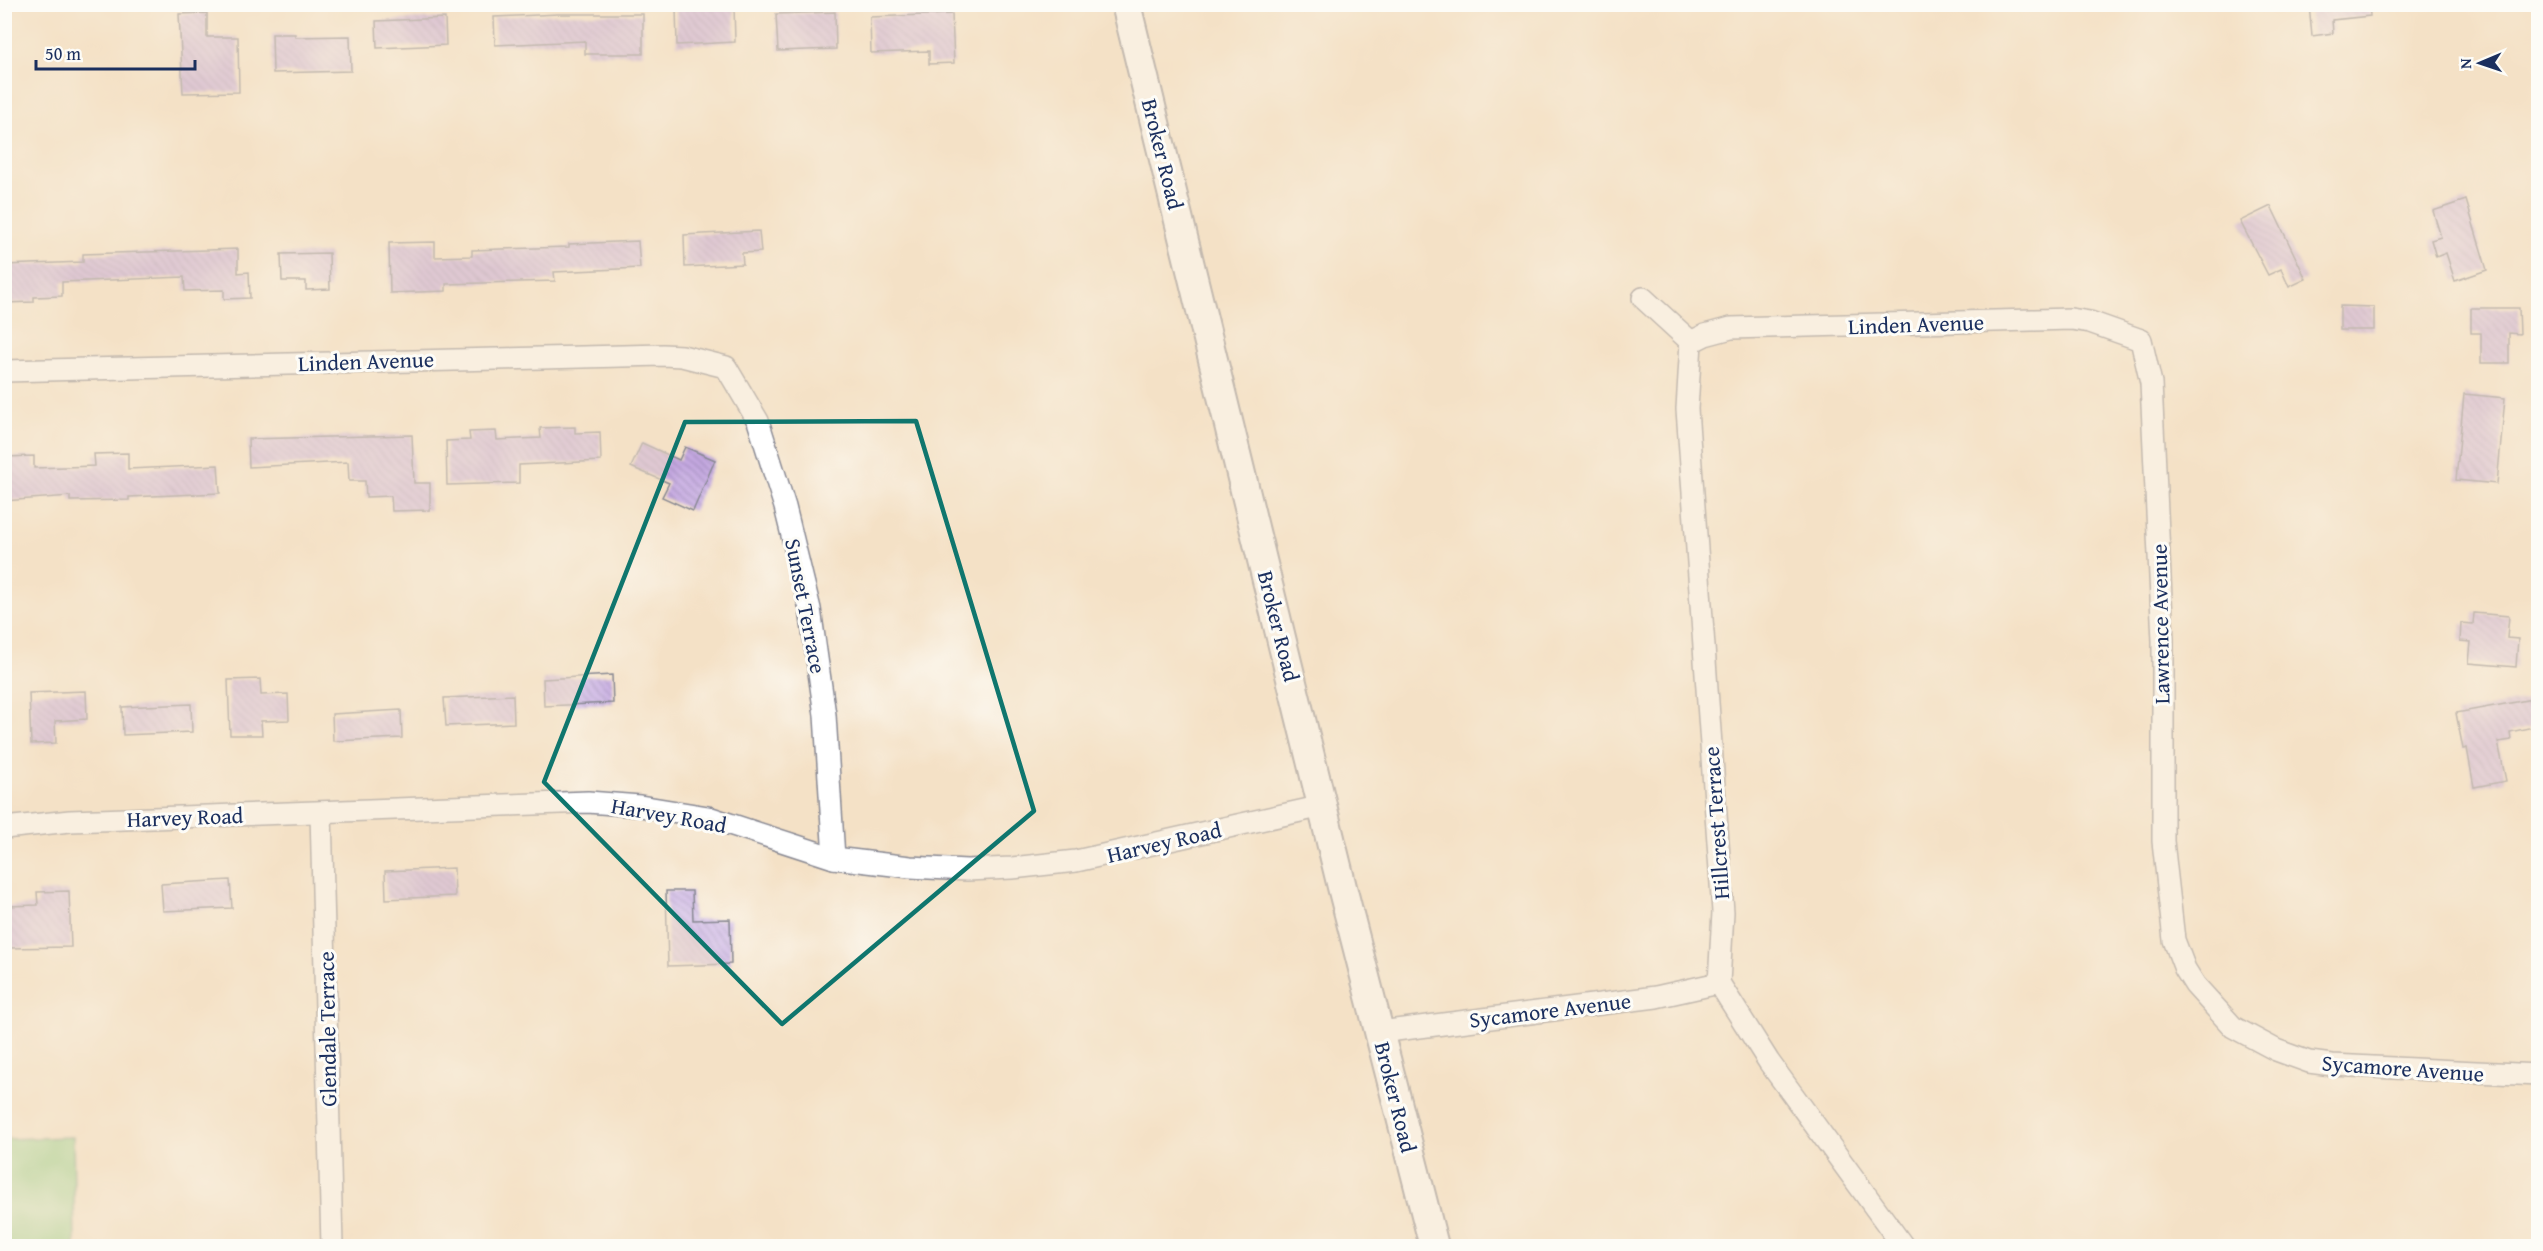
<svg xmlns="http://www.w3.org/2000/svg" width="2543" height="1251" font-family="'Gentium Book Plus',serif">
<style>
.green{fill:#90cf86;stroke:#567f72;stroke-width:1.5}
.building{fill:url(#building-back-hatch)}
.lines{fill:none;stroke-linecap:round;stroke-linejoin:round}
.street-casing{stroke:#888892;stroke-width:24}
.secondary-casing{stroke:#888892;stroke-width:32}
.street{stroke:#fff;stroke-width:21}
.secondary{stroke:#fff;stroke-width:28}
.marked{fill:none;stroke:#0f766e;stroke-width:4.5;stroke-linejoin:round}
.labels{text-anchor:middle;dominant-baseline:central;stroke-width:6;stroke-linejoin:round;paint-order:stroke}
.street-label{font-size:22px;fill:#1b2f5e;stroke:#fdfcf7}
</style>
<defs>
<pattern id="building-back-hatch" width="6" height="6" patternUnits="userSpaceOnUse" patternTransform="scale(1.5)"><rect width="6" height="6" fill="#c5a9e1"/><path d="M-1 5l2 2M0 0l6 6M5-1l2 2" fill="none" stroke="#9f8aba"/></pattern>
</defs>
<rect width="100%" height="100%" fill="#fdfcf7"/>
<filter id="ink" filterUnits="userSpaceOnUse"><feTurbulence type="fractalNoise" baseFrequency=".0167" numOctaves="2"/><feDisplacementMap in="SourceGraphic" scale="12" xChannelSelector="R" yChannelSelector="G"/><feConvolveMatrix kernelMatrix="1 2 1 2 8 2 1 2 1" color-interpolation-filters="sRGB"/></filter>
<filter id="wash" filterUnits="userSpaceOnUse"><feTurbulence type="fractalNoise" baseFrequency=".008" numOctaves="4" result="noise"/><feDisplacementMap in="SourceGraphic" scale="24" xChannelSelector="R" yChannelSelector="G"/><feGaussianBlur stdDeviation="1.35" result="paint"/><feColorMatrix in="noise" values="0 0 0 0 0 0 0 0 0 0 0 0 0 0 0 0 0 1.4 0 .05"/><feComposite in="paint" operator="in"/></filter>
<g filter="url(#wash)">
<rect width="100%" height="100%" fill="#f4e1c6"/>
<path class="green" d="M 73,1137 L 75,1246 L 5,1246 L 5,1139 Z"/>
<g id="blocks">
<g class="building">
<path d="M 2309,4 L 2369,4 L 2370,16 L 2332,20 L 2333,33 L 2312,36 Z"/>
<path d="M 734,6 L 735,42 L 677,45 L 676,8 Z"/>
<path d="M 835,12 L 836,49 L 778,51 L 776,14 Z"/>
<path d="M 207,13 L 207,37 L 238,37 L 239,92 L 183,93 L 179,14 Z"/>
<path d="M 558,14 L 643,14 L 643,54 L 585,54 L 585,41 L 495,45 L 494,17 Z"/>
<path d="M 952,14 L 954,63 L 929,64 L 929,51 L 871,53 L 870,17 Z"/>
<path d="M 445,18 L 446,45 L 377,48 L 376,21 Z"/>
<path d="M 272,34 L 295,34 L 295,37 L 350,36 L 351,71 L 273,73 Z"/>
<path d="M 2466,200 L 2487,270 L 2455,281 L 2446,253 L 2436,257 L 2431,240 L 2441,237 L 2433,211 Z"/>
<path d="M 2271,206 L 2306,279 L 2289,287 L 2281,269 L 2268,275 L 2240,221 Z"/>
<path d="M 759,231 L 761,252 L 742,253 L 743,264 L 685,267 L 684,235 Z"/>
<path d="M 638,241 L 640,268 L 554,272 L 555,281 L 446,284 L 446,291 L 390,293 L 389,243 L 435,242 L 435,257 L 472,256 L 472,250 L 569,247 L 569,244 Z"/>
<path d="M 238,249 L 238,273 L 249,272 L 250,298 L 224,299 L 224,290 L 185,291 L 184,277 L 62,282 L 62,296 L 34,297 L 34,302 L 4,303 L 4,265 L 83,262 L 83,254 Z"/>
<path d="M 329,253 L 330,289 L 306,290 L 306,281 L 282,281 L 281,254 Z"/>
<path d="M 2340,306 L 2374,307 L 2374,330 L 2340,330 Z"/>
<path d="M 2471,308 L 2519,308 L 2520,334 L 2509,333 L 2509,363 L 2481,363 L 2481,333 L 2471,333 Z"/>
<path d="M 2464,394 L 2505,398 L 2497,484 L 2456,480 Z"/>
<path d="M 575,427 L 575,433 L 600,432 L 601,461 L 519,465 L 519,483 L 447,485 L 446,441 L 470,440 L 469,432 L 496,431 L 497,440 L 541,438 L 540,428 Z"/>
<path d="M 412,435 L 414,483 L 430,483 L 430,510 L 392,511 L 391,496 L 366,497 L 365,481 L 349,481 L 348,462 L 249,467 L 248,439 Z"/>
<path d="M 642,443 L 679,460 L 685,447 L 715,460 L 693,511 L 662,497 L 669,483 L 631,467 Z"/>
<path d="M 128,453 L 128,469 L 218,465 L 220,493 L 129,497 L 129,500 L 70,501 L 70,496 L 4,501 L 4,457 L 34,456 L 34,468 L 95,466 L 94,454 Z"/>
<path d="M 2474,613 L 2509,616 L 2507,638 L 2518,639 L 2516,667 L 2469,663 L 2471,642 L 2460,641 L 2461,623 L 2473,624 Z"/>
<path d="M 612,675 L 613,703 L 544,706 L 543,679 Z"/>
<path d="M 260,679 L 261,695 L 288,694 L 289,720 L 261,721 L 262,735 L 230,735 L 228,680 Z"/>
<path d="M 86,691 L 87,719 L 55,721 L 56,743 L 31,744 L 29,693 Z"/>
<path d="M 513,695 L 514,723 L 446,726 L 444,698 Z"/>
<path d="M 2538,698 L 2538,726 L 2510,732 L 2511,740 L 2498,742 L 2506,781 L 2474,787 L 2467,748 L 2463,749 L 2456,713 Z"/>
<path d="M 191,704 L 192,732 L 123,735 L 122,707 Z"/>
<path d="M 401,710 L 402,738 L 333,741 L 332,714 Z"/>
<path d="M 454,868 L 455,896 L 386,899 L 385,871 Z"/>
<path d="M 230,880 L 232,908 L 163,911 L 161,884 Z"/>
<path d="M 69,891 L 71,947 L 8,948 L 7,906 L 38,905 L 37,892 Z"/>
<path d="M 666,891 L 692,891 L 693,920 L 730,919 L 731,964 L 668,966 Z"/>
</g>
</g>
</g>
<g filter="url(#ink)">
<use href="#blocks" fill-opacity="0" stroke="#888892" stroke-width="1.5"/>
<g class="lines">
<defs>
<g id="street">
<path d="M 1643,298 L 1691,342"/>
<path d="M 1691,342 L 1705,335 L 1731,328 L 2071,319 L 2090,322 L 2141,340 L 2151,383 L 2163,641 L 2163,841 L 2174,940 L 2185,969 L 2195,985 L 2233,1027 L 2276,1050 L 2309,1062 L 2332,1065 L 2538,1075"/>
<path d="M 1691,342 L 1687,409 L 1723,912 L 1719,983 L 1769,1062 L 1903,1246"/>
<path d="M 4,371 L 663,355 L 682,356 L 726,367 L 758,421 L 785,507 L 810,609 L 825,715 L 834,858"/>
<path d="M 321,812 L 332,1246"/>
<path d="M 4,828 L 70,821 L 588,802 L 640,806 L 708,817 L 834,858 L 910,867 L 967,870 L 1012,868 L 1076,861 L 1323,806"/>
<path d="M 1380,1032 L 1656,997 L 1719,983"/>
</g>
<path id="secondary" d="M 1126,4 L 1342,887 L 1434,1246"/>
</defs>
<use href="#street" class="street-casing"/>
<use href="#secondary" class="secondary-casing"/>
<use href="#street" class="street"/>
<use href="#secondary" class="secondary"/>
</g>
</g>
<path d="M0 0H2543V1251H0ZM 916,421 L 1034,811 L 782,1024 L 544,782 L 685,422 Z" fill="#f4e1c6" fill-opacity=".55" fill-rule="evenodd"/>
<path class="marked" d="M 916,421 L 1034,811 L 782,1024 L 544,782 L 685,422 Z"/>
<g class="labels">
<g class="street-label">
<text transform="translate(1163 154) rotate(76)">Broker Road</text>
<text transform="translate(1916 324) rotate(-2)">Linden Avenue</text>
<text transform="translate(366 361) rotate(-2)">Linden Avenue</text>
<text transform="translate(806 606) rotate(79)">Sunset Terrace</text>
<text transform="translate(2160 624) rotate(-91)">Lawrence Avenue</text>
<text transform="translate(1279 626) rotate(76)">Broker Road</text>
<text transform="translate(669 815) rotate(10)">Harvey Road</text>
<text transform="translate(185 817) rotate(-2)">Harvey Road</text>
<text transform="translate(1716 823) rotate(-94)">Hillcrest Terrace</text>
<text transform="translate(1164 842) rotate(-13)">Harvey Road</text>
<text transform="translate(1550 1010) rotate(-7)">Sycamore Avenue</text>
<text transform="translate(327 1029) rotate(-91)">Glendale Terrace</text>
<text transform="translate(2403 1068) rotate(4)">Sycamore Avenue</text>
<text transform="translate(1396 1097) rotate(76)">Broker Road</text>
</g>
</g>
<rect width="2543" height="1251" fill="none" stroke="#fdfcf7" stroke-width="24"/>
<g transform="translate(2480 63) rotate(268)" stroke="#fdfcf7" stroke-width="4.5" paint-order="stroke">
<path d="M0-4.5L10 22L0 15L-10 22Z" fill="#1b2f5e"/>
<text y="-9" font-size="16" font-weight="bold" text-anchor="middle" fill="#1b2f5e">N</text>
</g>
<path d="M36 60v9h159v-9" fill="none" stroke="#1b2f5e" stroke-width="3"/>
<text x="45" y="60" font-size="18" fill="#1b2f5e" stroke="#fdfcf7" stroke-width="4.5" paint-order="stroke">50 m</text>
</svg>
